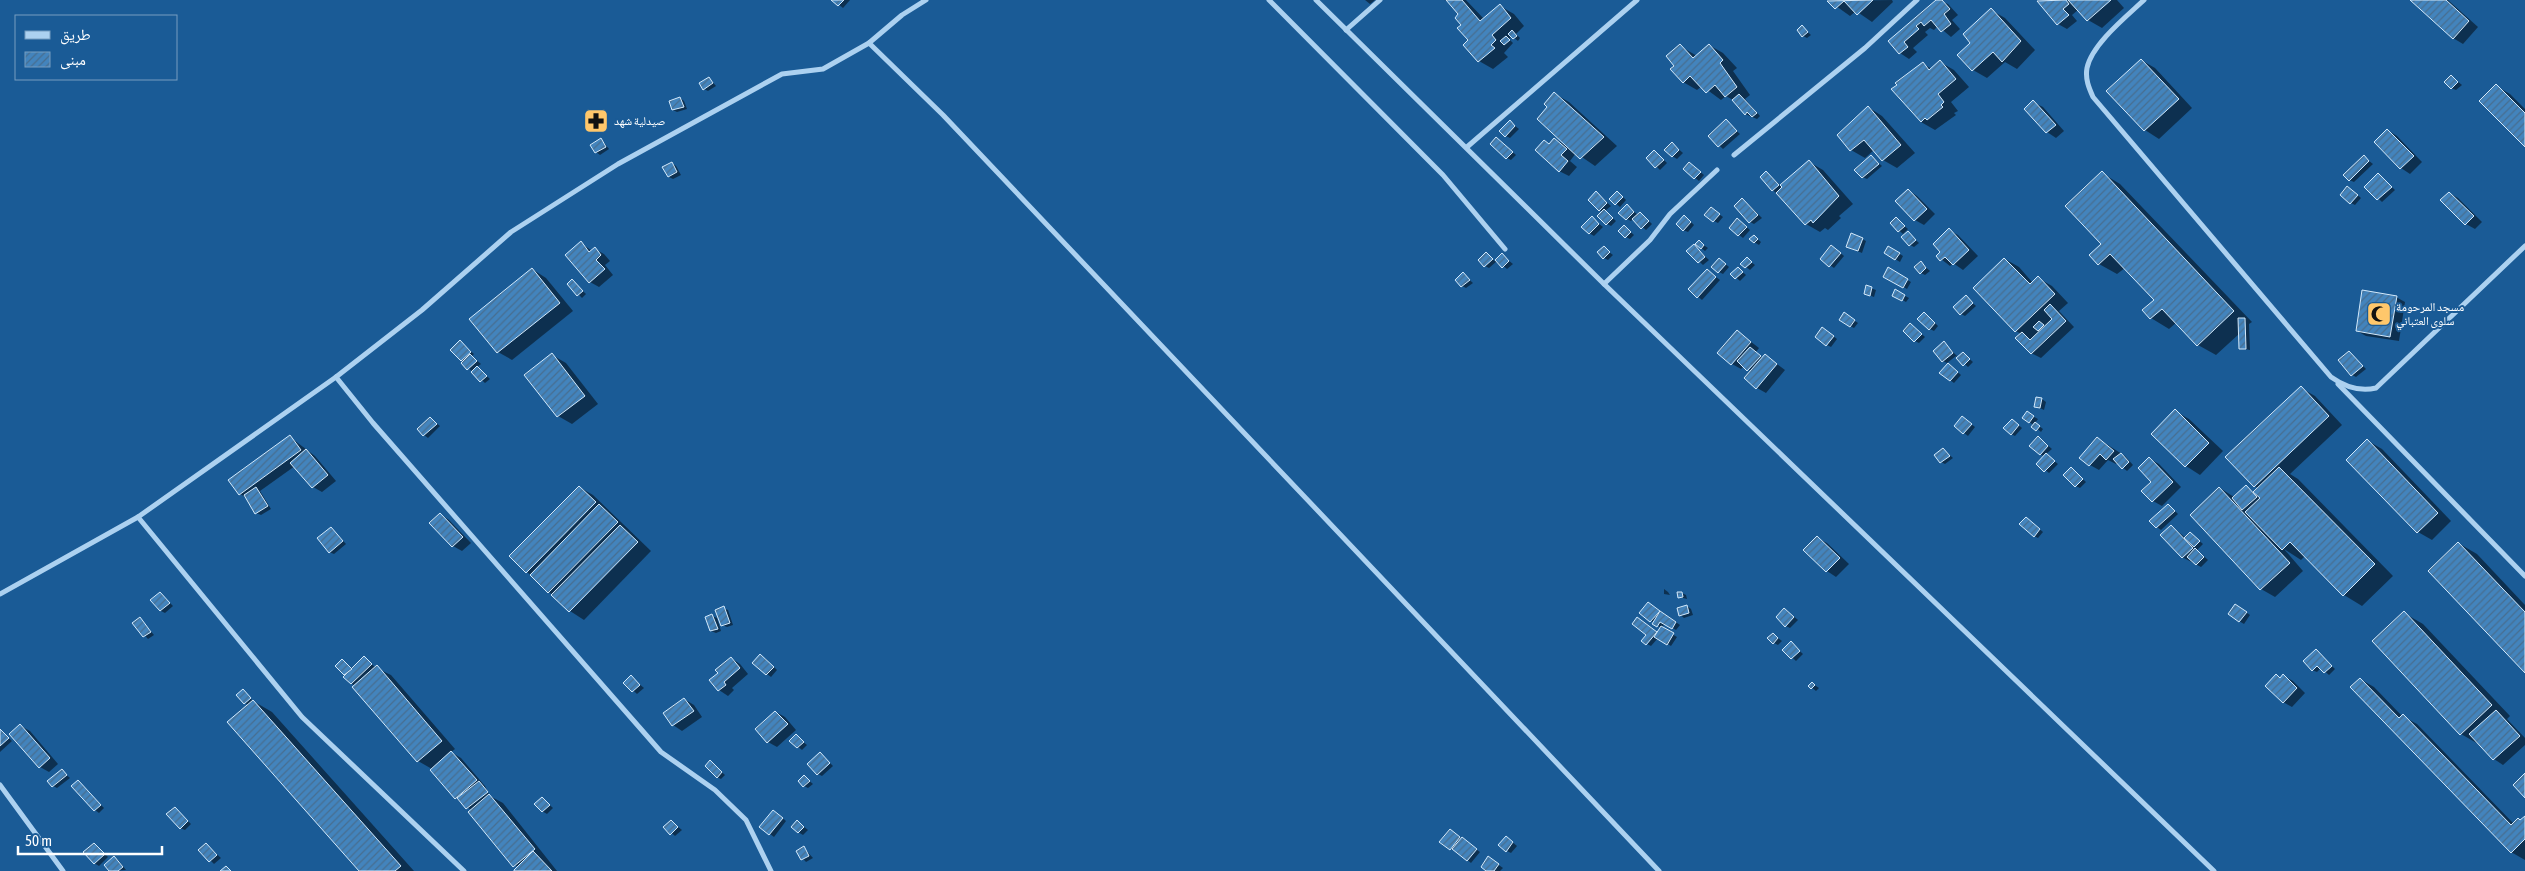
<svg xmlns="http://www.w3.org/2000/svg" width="2525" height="871" font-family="'Asap Condensed','Noto Naskh Arabic',sans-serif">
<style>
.shadow{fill:#0007}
.building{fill:url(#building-hatch);stroke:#d3e9fb}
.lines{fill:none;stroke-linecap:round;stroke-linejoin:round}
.minor{stroke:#acd1f0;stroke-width:5}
.labels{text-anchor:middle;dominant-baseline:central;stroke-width:4;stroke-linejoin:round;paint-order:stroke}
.poi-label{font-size:12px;fill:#fff;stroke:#1a5b96;text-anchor:start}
</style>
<defs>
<pattern id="building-hatch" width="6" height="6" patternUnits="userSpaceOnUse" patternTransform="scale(1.25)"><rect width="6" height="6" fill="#4384bd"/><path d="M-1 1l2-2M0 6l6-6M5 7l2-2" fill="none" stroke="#476e90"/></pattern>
</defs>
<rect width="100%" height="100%" fill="#1a5b96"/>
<g class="shadow">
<path d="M 833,0 L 850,0 L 843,8 Z"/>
<path d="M 1365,0 L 1375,0 L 1370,4 Z"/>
<path d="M 1444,0 L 1466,0 L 1484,19 L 1500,6 L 1514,14 L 1524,26 L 1516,34 L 1520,38 L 1518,41 L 1512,36 L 1509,39 L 1513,43 L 1504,53 L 1508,57 L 1493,69 L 1479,61 L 1465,45 L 1470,40 L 1460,15 L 1448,1 Z"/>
<path d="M 1892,0 L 1893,2 L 1872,22 L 1856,11 L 1850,16 L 1829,1 Z"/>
<path d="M 1938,0 L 1948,4 L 1958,15 L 1952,20 L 1960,29 L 1951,37 L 1938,26 L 1934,30 L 1930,28 L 1925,32 L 1928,35 L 1913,48 L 1917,52 L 1909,59 L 1900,53 L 1889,41 Z"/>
<path d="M 2117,0 L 2124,8 L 2102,28 L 2088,20 L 2078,10 L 2072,15 L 2077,21 L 2067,29 L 2058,24 L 2039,1 Z"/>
<path d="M 2412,0 L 2448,0 L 2478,27 L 2463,44 L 2453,38 Z"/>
<path d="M 1991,10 L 2005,18 L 2035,50 L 2017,69 L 2005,62 L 1987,78 L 1973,70 L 1959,55 L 1972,43 Z"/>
<path d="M 1802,27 L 1811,35 L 1807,38 L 1803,36 Z"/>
<path d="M 1709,45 L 1723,53 L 1737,68 L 1733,71 L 1750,95 L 1745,99 L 1760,116 L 1757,119 L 1745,114 L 1733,100 L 1726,96 L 1721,100 L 1702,86 L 1697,90 L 1683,82 L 1676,66 L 1680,46 L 1697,56 Z"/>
<path d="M 2141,60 L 2155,68 L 2192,108 L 2159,139 L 2145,130 L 2108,91 Z"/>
<path d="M 1940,62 L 1954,70 L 1969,87 L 1951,102 L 1958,111 L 1954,113 L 1956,115 L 1935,130 L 1921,122 L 1923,64 L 1932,69 Z"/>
<path d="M 2451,76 L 2462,85 L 2456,90 L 2451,88 Z"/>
<path d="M 709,78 L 716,86 L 708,91 L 704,89 Z"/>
<path d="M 2496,86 L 2510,94 L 2525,109 L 2525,145 Z"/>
<path d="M 1555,94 L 1569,102 L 1617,146 L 1595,166 L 1576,153 L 1570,161 L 1577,167 L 1569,176 L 1559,171 L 1550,145 L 1555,139 L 1567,146 L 1549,107 Z"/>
<path d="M 680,98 L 684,101 L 687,109 L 677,112 L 673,110 Z"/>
<path d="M 2033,102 L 2043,107 L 2064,131 L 2056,138 L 2047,132 L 2026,109 Z"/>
<path d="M 1868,107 L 1882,116 L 1915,153 L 1897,168 L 1883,160 L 1874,150 L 1865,158 L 1851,150 Z"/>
<path d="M 1726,121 L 1740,134 L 1723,149 L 1709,136 Z"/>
<path d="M 1510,122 L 1519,129 L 1510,138 L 1506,136 Z"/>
<path d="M 2387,130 L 2397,136 L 2422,162 L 2410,174 L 2401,168 L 2375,142 Z"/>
<path d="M 601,139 L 609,149 L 600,155 L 596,152 Z"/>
<path d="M 1500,141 L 1516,155 L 1511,160 L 1507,158 Z"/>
<path d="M 1673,144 L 1683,153 L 1677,159 L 1672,156 Z"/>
<path d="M 1658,154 L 1667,163 L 1660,170 L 1648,158 Z"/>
<path d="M 1871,156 L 1882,166 L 1867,179 L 1862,177 Z"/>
<path d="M 2364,157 L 2373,164 L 2354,182 L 2349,180 Z"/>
<path d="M 1809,162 L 1823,170 L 1853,204 L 1839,216 L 1841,218 L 1828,230 L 1825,228 L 1820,232 L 1806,224 L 1773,190 L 1766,172 L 1781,186 Z"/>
<path d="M 672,163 L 676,166 L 681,175 L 673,179 L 669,177 L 664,167 Z"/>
<path d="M 1693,166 L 1704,175 L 1699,181 L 1684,169 Z"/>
<path d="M 2102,173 L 2120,184 L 2252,322 L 2249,324 L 2250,350 L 2240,348 L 2239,334 L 2216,355 L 2198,345 L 2177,322 L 2169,329 L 2151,318 L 2144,311 L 2155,300 L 2125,268 L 2117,274 L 2099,264 L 2103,244 Z"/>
<path d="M 2379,175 L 2395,190 L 2382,202 L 2366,187 Z"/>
<path d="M 1908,190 L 1917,196 L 1935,214 L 1924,225 L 1915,220 Z"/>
<path d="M 2352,190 L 2361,198 L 2355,205 L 2351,203 Z"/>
<path d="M 1596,193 L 1611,206 L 1605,211 L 1616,221 L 1611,226 L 1607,224 L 1603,212 L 1599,210 Z"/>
<path d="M 2449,193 L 2458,198 L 2482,222 L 2475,229 L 2466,224 Z"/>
<path d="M 1621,195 L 1626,200 L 1620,207 L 1611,199 Z"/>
<path d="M 1743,199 L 1762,218 L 1754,224 L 1750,222 Z"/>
<path d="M 1627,206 L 1638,215 L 1640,213 L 1644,216 L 1652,224 L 1646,230 L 1633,219 L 1631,221 L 1627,219 Z"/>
<path d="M 1715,211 L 1723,217 L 1718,223 L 1714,221 Z"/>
<path d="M 1592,218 L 1603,227 L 1594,236 L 1589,233 Z"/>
<path d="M 1688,219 L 1694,225 L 1688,232 L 1683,230 Z"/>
<path d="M 1896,219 L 1908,229 L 1903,234 L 1891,223 Z"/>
<path d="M 1741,222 L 1750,230 L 1743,238 L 1730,228 Z"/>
<path d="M 1624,226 L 1634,235 L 1630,239 L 1626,237 Z"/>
<path d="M 1949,230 L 1958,235 L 1978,256 L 1963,270 L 1953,263 L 1950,266 L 1937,256 L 1942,252 Z"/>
<path d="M 1908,233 L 1919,243 L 1914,247 L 1910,245 Z"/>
<path d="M 1754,236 L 1761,242 L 1759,245 L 1754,242 Z"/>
<path d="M 1862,239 L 1866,241 L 1862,253 L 1848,247 Z"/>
<path d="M 1699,242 L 1708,248 L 1705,251 L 1701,248 Z"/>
<path d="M 581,243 L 592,251 L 595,249 L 604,254 L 610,261 L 605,265 L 613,275 L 599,287 L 590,282 Z"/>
<path d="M 1694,246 L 1709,260 L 1703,265 L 1688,251 Z"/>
<path d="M 1889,247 L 1903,256 L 1900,262 L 1885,253 Z"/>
<path d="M 1604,248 L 1613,255 L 1608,260 L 1604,258 Z"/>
<path d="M 1836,249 L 1844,256 L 1834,268 L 1821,259 Z"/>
<path d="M 1486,254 L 1495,261 L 1502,255 L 1513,264 L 1507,269 L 1497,261 L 1489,268 L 1485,266 Z"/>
<path d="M 1747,259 L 1755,265 L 1750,270 L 1746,267 Z"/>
<path d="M 2005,259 L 2019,267 L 2033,283 L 2038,278 L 2052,286 L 2068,303 L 2059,311 L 2074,327 L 2041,358 L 2031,353 L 2021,334 L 2016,331 Z"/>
<path d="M 1723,262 L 1729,267 L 1723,274 L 1719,272 Z"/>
<path d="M 1921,263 L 1930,271 L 1925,275 L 1921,273 Z"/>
<path d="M 1738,268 L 1746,275 L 1740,281 L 1732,274 Z"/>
<path d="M 532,269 L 546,278 L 573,311 L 512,360 L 498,352 Z"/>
<path d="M 1888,269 L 1911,282 L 1907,289 L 1884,276 Z"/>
<path d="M 1707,270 L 1720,280 L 1702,300 L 1689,289 Z"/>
<path d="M 1463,274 L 1473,283 L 1466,288 L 1462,286 Z"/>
<path d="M 572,281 L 586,294 L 582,298 L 569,284 Z"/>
<path d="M 1867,287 L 1876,290 L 1874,297 L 1866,294 Z"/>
<path d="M 1896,291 L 1909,298 L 1906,302 L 1894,295 Z"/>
<path d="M 1966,297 L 1976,306 L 1965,316 L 1961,314 Z"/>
<path d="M 2396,297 L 2405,302 L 2399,341 L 2366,336 L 2357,331 Z"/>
<path d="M 1848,316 L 1858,323 L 1854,328 L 1850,326 Z"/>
<path d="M 1928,316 L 1938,326 L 1934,331 L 1930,329 Z"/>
<path d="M 1914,327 L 1925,337 L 1919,343 L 1915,341 Z"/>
<path d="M 1737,331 L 1759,348 L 1756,352 L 1763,358 L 1765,355 L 1785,370 L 1766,393 L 1757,388 L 1751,371 L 1744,366 L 1741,369 L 1732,364 Z"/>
<path d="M 1827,331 L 1837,339 L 1831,347 L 1827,345 Z"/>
<path d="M 460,342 L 474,354 L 472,356 L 481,364 L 477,367 L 490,379 L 485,383 L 463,363 L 464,362 L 462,360 Z"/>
<path d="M 1944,343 L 1958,357 L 1963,353 L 1973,362 L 1968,367 L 1956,356 L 1947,363 L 1943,361 Z"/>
<path d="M 2349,352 L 2366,369 L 2356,377 L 2352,375 Z"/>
<path d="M 552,355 L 566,363 L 598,404 L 572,424 L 558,416 Z"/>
<path d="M 1952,367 L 1961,375 L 1954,383 L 1950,380 Z"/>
<path d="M 2301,388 L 2315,396 L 2342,425 L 2290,474 L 2298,479 L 2393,576 L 2362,606 L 2344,595 L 2305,556 L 2301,560 L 2284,549 L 2303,571 L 2275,597 L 2261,589 L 2191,515 L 2220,488 L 2234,497 L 2246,486 L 2254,493 L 2258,488 L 2254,486 Z"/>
<path d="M 2042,399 L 2046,402 L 2044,410 L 2036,406 Z"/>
<path d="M 2175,411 L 2189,419 L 2223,451 L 2200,475 L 2186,466 L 2152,434 Z"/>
<path d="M 2027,413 L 2038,419 L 2035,423 L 2043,429 L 2041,432 L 2024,417 Z"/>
<path d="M 430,418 L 440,426 L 428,438 L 424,435 Z"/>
<path d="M 1966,420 L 1975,427 L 1968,436 L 1955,426 Z"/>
<path d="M 2016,423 L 2022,428 L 2015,436 L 2011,434 Z"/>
<path d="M 290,437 L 315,456 L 336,481 L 322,492 L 313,487 L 295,466 L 260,491 L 271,509 L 261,515 L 256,513 L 247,498 L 240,494 Z"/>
<path d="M 2097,438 L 2125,456 L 2133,465 L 2127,471 L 2117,463 L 2116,464 L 2108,460 L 2099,470 L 2090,465 Z"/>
<path d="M 2042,440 L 2052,449 L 2046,454 L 2058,464 L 2049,473 L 2038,464 L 2045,457 L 2040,454 Z"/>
<path d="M 2368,441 L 2382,449 L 2451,521 L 2432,540 L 2418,532 Z"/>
<path d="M 1943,449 L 1953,458 L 1945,464 L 1941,462 Z"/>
<path d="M 2150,459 L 2159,464 L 2181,487 L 2162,506 L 2153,501 Z"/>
<path d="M 2071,468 L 2086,482 L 2080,488 L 2076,486 Z"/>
<path d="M 579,487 L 593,495 L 651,551 L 584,620 L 570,611 L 527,572 Z"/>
<path d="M 2172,508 L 2178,514 L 2161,530 L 2157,527 Z"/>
<path d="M 440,514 L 449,520 L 471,543 L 462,551 L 453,546 Z"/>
<path d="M 2030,521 L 2043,532 L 2038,538 L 2034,536 Z"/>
<path d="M 2171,526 L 2186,538 L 2194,536 L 2203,544 L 2197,550 L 2208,560 L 2201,567 L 2182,557 Z"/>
<path d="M 331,528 L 346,544 L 334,554 L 329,552 Z"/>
<path d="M 1817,538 L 1827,543 L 1849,564 L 1836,577 L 1827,571 L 1805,550 Z"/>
<path d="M 2458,543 L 2477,554 L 2525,605 L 2525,671 Z"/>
<path d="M 1664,589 L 1668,592 L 1670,595 L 1664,594 Z"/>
<path d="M 160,593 L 173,606 L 165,613 L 161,611 Z"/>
<path d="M 1682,593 L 1686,595 L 1687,599 L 1679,597 Z"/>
<path d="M 1653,606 L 1680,625 L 1676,630 L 1665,623 L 1662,628 L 1677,637 L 1671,646 L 1658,638 L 1651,646 L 1647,644 L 1647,635 L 1642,621 L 1658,633 L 1661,628 L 1641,613 Z"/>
<path d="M 1687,606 L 1691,609 L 1693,615 L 1684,618 L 1680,615 Z"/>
<path d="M 723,608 L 728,610 L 733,625 L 727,627 L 722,625 Z"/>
<path d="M 2240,608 L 2250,615 L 2244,624 L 2239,621 Z"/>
<path d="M 1785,609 L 1798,620 L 1790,628 L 1786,626 Z"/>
<path d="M 2404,613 L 2423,624 L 2510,716 L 2507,719 L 2525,738 L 2525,745 L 2503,765 L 2494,759 L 2480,745 L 2461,734 Z"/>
<path d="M 712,616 L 717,618 L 721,631 L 716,633 L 711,631 Z"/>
<path d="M 140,619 L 154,635 L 148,639 L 134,623 Z"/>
<path d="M 1773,634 L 1782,641 L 1778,645 L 1774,643 Z"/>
<path d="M 1791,643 L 1803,654 L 1796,661 L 1784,650 Z"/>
<path d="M 2316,651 L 2335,669 L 2329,675 L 2321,668 L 2317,672 L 2312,670 Z"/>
<path d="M 365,658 L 376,668 L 391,675 L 455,749 L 451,752 L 461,758 L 485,786 L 490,796 L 503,803 L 557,871 L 516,871 L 518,868 L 469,812 L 471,810 L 456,798 L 432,769 L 418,761 L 337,666 L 343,660 L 353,669 Z"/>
<path d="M 731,658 L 740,664 L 748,674 L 732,688 L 734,690 L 728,696 L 719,690 L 720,673 Z"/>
<path d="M 765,658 L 777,670 L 771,677 L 767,674 Z"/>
<path d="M 2276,675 L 2281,678 L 2284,676 L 2293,681 L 2305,693 L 2292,707 L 2283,702 Z"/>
<path d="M 631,677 L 644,688 L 637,694 L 625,683 Z"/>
<path d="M 2360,679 L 2374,687 L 2402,716 L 2417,724 L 2514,824 L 2525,817 L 2525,860 L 2511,852 Z"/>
<path d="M 1813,684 L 1819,688 L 1816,691 L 1810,686 Z"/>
<path d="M 243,691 L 253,701 L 272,712 L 414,871 L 361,871 L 248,705 L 245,703 Z"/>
<path d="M 684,699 L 694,705 L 702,717 L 682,731 L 673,725 Z"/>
<path d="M 776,712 L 785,717 L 796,730 L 777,747 L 768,742 Z"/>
<path d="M 21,726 L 30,731 L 58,764 L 49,772 L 40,767 Z"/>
<path d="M 0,730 L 12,741 L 0,752 Z"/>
<path d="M 796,736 L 807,745 L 802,750 L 791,741 Z"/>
<path d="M 820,753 L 833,766 L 822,776 L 818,774 Z"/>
<path d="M 710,762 L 725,775 L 721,779 L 717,777 Z"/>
<path d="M 62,771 L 70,778 L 57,788 L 53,786 Z"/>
<path d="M 804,776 L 813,784 L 808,788 L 804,786 Z"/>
<path d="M 78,782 L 104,808 L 99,813 L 95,810 Z"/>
<path d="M 542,798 L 553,808 L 547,814 L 542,811 Z"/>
<path d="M 175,808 L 191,824 L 185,830 L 180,828 Z"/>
<path d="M 778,814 L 786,821 L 774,837 L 761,827 Z"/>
<path d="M 671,821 L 682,830 L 675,836 L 665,827 Z"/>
<path d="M 798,822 L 808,830 L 803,835 L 798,832 Z"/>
<path d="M 1454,833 L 1480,852 L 1471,863 L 1456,850 L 1450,849 Z"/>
<path d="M 1510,840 L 1517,846 L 1511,853 L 1507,851 Z"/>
<path d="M 95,844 L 108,857 L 99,866 L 94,863 Z"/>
<path d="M 206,844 L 221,858 L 214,864 L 200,850 Z"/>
<path d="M 804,848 L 813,858 L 806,862 L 797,852 Z"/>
<path d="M 114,858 L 118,860 L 126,870 L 111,871 Z"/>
<path d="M 1492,860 L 1503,868 L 1500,871 L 1488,871 Z"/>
</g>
<g class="building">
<path d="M 831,0 L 844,0 L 838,6 Z"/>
<path d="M 1446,0 L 1462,0 L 1480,21 L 1500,4 L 1511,18 L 1492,35 L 1496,40 L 1491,45 L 1495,48 L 1478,62 L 1463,45 L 1468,40 L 1457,28 L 1461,25 L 1455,18 L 1458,14 Z"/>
<path d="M 1873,0 L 1857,15 L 1844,1 L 1835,9 L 1827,1 Z"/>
<path d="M 1936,0 L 1942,0 L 1950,9 L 1944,14 L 1951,24 L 1941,32 L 1931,20 L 1924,26 L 1921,22 L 1916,26 L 1919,29 L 1904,42 L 1908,47 L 1899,54 L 1888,41 Z"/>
<path d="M 2066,0 L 2069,4 L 2063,9 L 2069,15 L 2057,25 L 2037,1 Z"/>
<path d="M 2068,0 L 2111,0 L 2087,21 Z"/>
<path d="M 2410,0 L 2446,0 L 2469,21 L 2453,39 Z"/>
<path d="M 1991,8 L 2021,41 L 2002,62 L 1993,52 L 1972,71 L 1957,55 L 1970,43 L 1963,34 Z"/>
<path d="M 1802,25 L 1808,32 L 1802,37 L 1797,30 Z"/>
<path d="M 1512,30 L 1517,36 L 1513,39 L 1508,34 Z"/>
<path d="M 1506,36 L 1510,40 L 1504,45 L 1500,41 Z"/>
<path d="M 1680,44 L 1693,58 L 1709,44 L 1723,60 L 1720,63 L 1737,87 L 1725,97 L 1715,85 L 1706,93 L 1690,76 L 1683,83 L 1670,69 L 1674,66 L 1666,56 Z"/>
<path d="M 2141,59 L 2179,99 L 2144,131 L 2106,91 Z"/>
<path d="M 1940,60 L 1956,79 L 1938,94 L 1944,102 L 1941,105 L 1943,107 L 1927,120 L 1925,118 L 1921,122 L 1891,89 L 1897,85 L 1895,83 L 1923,62 L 1929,70 Z"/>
<path d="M 2451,75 L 2458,82 L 2451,89 L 2444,82 Z"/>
<path d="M 709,77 L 713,83 L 703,90 L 699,83 Z"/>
<path d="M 2496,84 L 2525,113 L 2525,147 L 2479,101 Z"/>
<path d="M 1554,92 L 1604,137 L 1580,159 L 1537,119 L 1547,107 L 1544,104 Z"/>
<path d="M 1739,94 L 1757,113 L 1752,117 L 1747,112 L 1745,115 L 1732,100 Z"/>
<path d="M 680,97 L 684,107 L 672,110 L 669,101 Z"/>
<path d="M 2033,100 L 2056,125 L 2046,133 L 2024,109 Z"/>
<path d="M 1868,106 L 1901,145 L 1882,161 L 1864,140 L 1850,151 L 1837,135 Z"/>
<path d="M 1726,119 L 1737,131 L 1718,147 L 1708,136 Z"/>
<path d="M 1510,120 L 1515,126 L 1505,137 L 1499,131 Z"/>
<path d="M 2387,129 L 2414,156 L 2400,169 L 2374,142 Z"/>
<path d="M 1496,137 L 1513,152 L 1506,159 L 1490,144 Z"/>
<path d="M 601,138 L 606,147 L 595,153 L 590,145 Z"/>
<path d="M 1554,138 L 1567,149 L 1561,155 L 1568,161 L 1559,172 L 1535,150 L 1544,140 L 1549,144 Z"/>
<path d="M 1672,142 L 1679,150 L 1672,157 L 1664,150 Z"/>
<path d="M 1654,150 L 1664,160 L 1655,168 L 1646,158 Z"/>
<path d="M 1871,155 L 1879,164 L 1862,178 L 1854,170 Z"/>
<path d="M 2364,155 L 2369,161 L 2349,181 L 2343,175 Z"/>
<path d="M 1809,160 L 1839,196 L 1813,223 L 1811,220 L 1805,225 L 1776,193 L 1782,187 L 1780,185 Z"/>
<path d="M 672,162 L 677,172 L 668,177 L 662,167 Z"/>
<path d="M 1689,162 L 1701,172 L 1694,179 L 1683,169 Z"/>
<path d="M 1766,171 L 1779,185 L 1772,191 L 1760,177 Z"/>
<path d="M 2102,171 L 2234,311 L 2197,346 L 2162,309 L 2150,319 L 2142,310 L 2154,300 L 2110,254 L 2098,265 L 2089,255 L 2101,244 L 2065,206 Z"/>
<path d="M 2378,173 L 2392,187 L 2377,200 L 2364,187 Z"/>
<path d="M 2347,186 L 2358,195 L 2350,204 L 2340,195 Z"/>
<path d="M 1908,189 L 1927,209 L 1914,221 L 1895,201 Z"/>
<path d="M 1596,191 L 1607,203 L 1599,211 L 1588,200 Z"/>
<path d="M 1617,191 L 1623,197 L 1615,205 L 1609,199 Z"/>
<path d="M 2449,192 L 2474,216 L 2465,225 L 2440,200 Z"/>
<path d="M 1742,198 L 1758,215 L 1749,223 L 1734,206 Z"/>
<path d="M 1627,204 L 1634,212 L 1626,220 L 1618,213 Z"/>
<path d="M 1711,207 L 1720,214 L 1713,222 L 1704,215 Z"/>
<path d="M 1604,209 L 1613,218 L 1606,225 L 1597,216 Z"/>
<path d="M 1640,212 L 1649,221 L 1641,229 L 1632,219 Z"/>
<path d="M 1684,215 L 1691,222 L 1683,231 L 1676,224 Z"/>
<path d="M 1592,216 L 1599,224 L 1589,234 L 1581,227 Z"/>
<path d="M 1896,217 L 1905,226 L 1898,232 L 1890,223 Z"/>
<path d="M 1737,218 L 1747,227 L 1738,236 L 1729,228 Z"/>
<path d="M 1624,225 L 1631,232 L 1625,238 L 1618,231 Z"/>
<path d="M 1949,228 L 1969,250 L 1953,265 L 1945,257 L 1940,261 L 1936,256 L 1940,252 L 1933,244 Z"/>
<path d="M 1908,231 L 1916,240 L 1909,246 L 1901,237 Z"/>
<path d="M 1851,233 L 1863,238 L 1858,251 L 1846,247 Z"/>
<path d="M 1754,235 L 1758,239 L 1754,243 L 1749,239 Z"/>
<path d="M 1699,240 L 1704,245 L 1701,249 L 1695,244 Z"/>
<path d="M 581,241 L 589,252 L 595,247 L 601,255 L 596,260 L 605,269 L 589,283 L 565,255 Z"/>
<path d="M 1694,244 L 1705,257 L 1698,263 L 1686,251 Z"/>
<path d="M 1831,245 L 1841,253 L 1829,267 L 1820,259 Z"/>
<path d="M 1604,246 L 1610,252 L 1603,259 L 1597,252 Z"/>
<path d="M 1888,246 L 1900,253 L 1895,260 L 1884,253 Z"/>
<path d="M 1486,252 L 1493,259 L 1484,267 L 1478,260 Z"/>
<path d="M 1502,253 L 1509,261 L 1502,268 L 1495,260 Z"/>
<path d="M 1747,257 L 1752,262 L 1745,268 L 1740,264 Z"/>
<path d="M 1719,258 L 1726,264 L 1718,273 L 1711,267 Z"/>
<path d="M 2004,258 L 2030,284 L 2038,276 L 2055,294 L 2015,332 L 1973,288 Z"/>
<path d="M 1921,261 L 1926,268 L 1920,274 L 1914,267 Z"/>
<path d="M 1738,267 L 1743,272 L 1735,279 L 1730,274 Z"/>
<path d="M 1888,267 L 1908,279 L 1903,288 L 1883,277 Z"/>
<path d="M 532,268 L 560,303 L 497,353 L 469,319 Z"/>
<path d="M 1707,269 L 1716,277 L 1697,298 L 1688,289 Z"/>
<path d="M 1463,272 L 1470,280 L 1461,287 L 1455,280 Z"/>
<path d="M 572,279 L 583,291 L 577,296 L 567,284 Z"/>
<path d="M 1866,285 L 1872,287 L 1870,296 L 1864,294 Z"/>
<path d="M 1895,289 L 1905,295 L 1902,301 L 1892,296 Z"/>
<path d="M 2362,290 L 2397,296 L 2390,337 L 2356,331 Z"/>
<path d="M 1966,295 L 1973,303 L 1960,315 L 1953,307 Z"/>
<path d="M 2050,304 L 2066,321 L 2031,354 L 2015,338 L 2022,332 L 2030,340 L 2052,319 L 2044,310 Z"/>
<path d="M 1844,312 L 1855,320 L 1850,327 L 1839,320 Z"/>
<path d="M 1924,312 L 1935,323 L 1929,330 L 1917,319 Z"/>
<path d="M 2238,318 L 2245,318 L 2246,349 L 2239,349 Z"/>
<path d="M 2039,321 L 2044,325 L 2038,331 L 2033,327 Z"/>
<path d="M 1910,323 L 1922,334 L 1914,342 L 1903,331 Z"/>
<path d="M 1822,327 L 1834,336 L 1826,346 L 1815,337 Z"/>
<path d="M 1737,330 L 1751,342 L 1731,365 L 1717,353 Z"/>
<path d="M 460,340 L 471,352 L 461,361 L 450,350 Z"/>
<path d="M 1944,341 L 1953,353 L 1942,362 L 1933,351 Z"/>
<path d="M 1750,347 L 1761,356 L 1747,371 L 1737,361 Z"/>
<path d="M 2349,351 L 2363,366 L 2351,376 L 2338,360 Z"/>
<path d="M 1963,352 L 1970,359 L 1963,366 L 1956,358 Z"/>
<path d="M 552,353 L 585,396 L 557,417 L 524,375 Z"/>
<path d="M 470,354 L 477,361 L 467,370 L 461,363 Z"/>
<path d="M 1765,354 L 1777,364 L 1756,389 L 1744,378 Z"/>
<path d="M 1948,363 L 1958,372 L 1950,381 L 1939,373 Z"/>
<path d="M 477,366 L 487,376 L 480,382 L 471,372 Z"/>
<path d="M 2301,386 L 2329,416 L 2254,487 L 2225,457 Z"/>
<path d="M 2036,397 L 2042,398 L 2040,408 L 2034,407 Z"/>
<path d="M 2175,409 L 2209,443 L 2185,467 L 2151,434 Z"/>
<path d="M 2027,411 L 2034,416 L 2029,423 L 2022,418 Z"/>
<path d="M 1962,416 L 1972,424 L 1963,434 L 1954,426 Z"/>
<path d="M 430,417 L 437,424 L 423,436 L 417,429 Z"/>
<path d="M 2012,419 L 2019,425 L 2011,435 L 2003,428 Z"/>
<path d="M 2035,422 L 2040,426 L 2036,431 L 2031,427 Z"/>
<path d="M 290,435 L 301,450 L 239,495 L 228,480 Z"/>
<path d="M 2038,436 L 2048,446 L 2040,455 L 2029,446 Z"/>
<path d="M 2097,437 L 2114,451 L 2106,460 L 2100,454 L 2089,466 L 2079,458 Z"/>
<path d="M 2367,439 L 2438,513 L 2417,533 L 2346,460 Z"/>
<path d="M 1943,448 L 1950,456 L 1940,463 L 1934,455 Z"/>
<path d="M 306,449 L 328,475 L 312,488 L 290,463 Z"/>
<path d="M 2046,453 L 2055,461 L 2044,472 L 2036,464 Z"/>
<path d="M 2121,453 L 2129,462 L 2122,469 L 2113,459 Z"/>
<path d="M 2149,457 L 2173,482 L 2152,502 L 2141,491 L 2151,482 L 2138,468 Z"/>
<path d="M 2071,467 L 2083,479 L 2075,487 L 2063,475 Z"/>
<path d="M 2279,467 L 2375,564 L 2343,596 L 2290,542 L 2282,550 L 2245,512 L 2260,498 L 2253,492 Z"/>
<path d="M 2246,485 L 2257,497 L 2242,510 L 2232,498 Z"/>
<path d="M 579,486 L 596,502 L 526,573 L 509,556 Z"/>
<path d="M 256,487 L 268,506 L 255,514 L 244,495 Z"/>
<path d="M 2219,487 L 2290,563 L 2260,590 L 2190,515 Z"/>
<path d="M 599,504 L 618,522 L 548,593 L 530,575 Z"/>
<path d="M 2168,504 L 2175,511 L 2156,528 L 2149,521 Z"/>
<path d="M 440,513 L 463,537 L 452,547 L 429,523 Z"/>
<path d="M 2026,517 L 2040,529 L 2034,537 L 2019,524 Z"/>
<path d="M 620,525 L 638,542 L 569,612 L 551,595 Z"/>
<path d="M 2171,525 L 2193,548 L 2182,558 L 2160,535 Z"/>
<path d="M 331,527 L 343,541 L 329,553 L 317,538 Z"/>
<path d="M 2190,532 L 2200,541 L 2194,547 L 2184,538 Z"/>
<path d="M 1817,536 L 1840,558 L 1826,572 L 1803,550 Z"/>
<path d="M 2458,542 L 2525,612 L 2525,673 L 2428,571 Z"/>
<path d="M 2195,548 L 2204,557 L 2196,565 L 2187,557 Z"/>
<path d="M 160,592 L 170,603 L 160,611 L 150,600 Z"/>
<path d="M 1677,592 L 1682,592 L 1683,597 L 1678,598 Z"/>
<path d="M 1648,602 L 1660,611 L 1650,622 L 1639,613 Z"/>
<path d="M 2235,604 L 2247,612 L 2239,622 L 2228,614 Z"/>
<path d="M 1687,605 L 1689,613 L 1679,616 L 1677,608 Z"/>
<path d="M 724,606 L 730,623 L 721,626 L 715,610 Z"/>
<path d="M 1784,608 L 1794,617 L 1785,627 L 1776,617 Z"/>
<path d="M 1660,611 L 1676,622 L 1672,629 L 1660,622 L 1657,627 L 1652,624 Z"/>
<path d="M 2404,611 L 2492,705 L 2460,735 L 2372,641 Z"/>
<path d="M 712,614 L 718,629 L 710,631 L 705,617 Z"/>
<path d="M 140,617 L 151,632 L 143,637 L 132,623 Z"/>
<path d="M 1637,617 L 1657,632 L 1646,645 L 1641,641 L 1646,635 L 1632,624 Z"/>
<path d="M 1661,626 L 1674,633 L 1667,645 L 1654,637 Z"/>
<path d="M 1773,633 L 1778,638 L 1773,644 L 1767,638 Z"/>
<path d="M 1791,641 L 1800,651 L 1791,659 L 1782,650 Z"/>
<path d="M 2316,649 L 2332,666 L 2324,673 L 2317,666 L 2312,671 L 2303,661 Z"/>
<path d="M 760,654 L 774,667 L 766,675 L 752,663 Z"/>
<path d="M 364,656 L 372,664 L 351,684 L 343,677 Z"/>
<path d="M 731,657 L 740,668 L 724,682 L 726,685 L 718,691 L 709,680 L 718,673 L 715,670 Z"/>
<path d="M 342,659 L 352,669 L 344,675 L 335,666 Z"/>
<path d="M 377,665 L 442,741 L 417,762 L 352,687 Z"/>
<path d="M 2276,674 L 2280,678 L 2283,674 L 2297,688 L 2283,703 L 2265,686 Z"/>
<path d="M 631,675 L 640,685 L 632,692 L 623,683 Z"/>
<path d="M 2360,678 L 2399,718 L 2403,714 L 2511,825 L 2518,818 L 2520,820 L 2525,816 L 2525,839 L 2511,853 L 2350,687 Z"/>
<path d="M 1812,682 L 1815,685 L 1811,689 L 1808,686 Z"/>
<path d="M 243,689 L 251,698 L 244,704 L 236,695 Z"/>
<path d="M 684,698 L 694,711 L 672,726 L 663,713 Z"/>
<path d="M 253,700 L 401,866 L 395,871 L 359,871 L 227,722 Z"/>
<path d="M 2496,710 L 2520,736 L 2493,760 L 2469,734 Z"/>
<path d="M 775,711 L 788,724 L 767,743 L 755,729 Z"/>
<path d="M 20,724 L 50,758 L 39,768 L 9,734 Z"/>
<path d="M 0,729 L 9,738 L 0,746 Z"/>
<path d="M 796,734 L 804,742 L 797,748 L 789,741 Z"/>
<path d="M 451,751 L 477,780 L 455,799 L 430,770 Z"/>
<path d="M 820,752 L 830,763 L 817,775 L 807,764 Z"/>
<path d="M 710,760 L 722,772 L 717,778 L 705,766 Z"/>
<path d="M 62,769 L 67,775 L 52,787 L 47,781 Z"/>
<path d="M 2525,773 L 2525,798 L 2513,785 Z"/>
<path d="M 804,775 L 810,781 L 803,787 L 798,781 Z"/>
<path d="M 78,780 L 101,805 L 94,811 L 71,786 Z"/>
<path d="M 479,781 L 488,792 L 466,809 L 457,798 Z"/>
<path d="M 489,794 L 535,849 L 513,867 L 468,812 Z"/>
<path d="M 542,797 L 550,805 L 542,812 L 534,804 Z"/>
<path d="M 175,807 L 188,821 L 180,829 L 166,814 Z"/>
<path d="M 773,810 L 783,818 L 769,835 L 759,827 Z"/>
<path d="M 671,820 L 678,827 L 670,835 L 663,827 Z"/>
<path d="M 797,820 L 804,827 L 798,833 L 791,827 Z"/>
<path d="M 1450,829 L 1460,837 L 1450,850 L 1439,842 Z"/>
<path d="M 1506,836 L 1513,842 L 1506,852 L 1498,845 Z"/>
<path d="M 1462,837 L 1477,849 L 1467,861 L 1452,849 Z"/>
<path d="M 94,843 L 105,854 L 94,864 L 83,852 Z"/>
<path d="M 206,843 L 217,855 L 209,862 L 198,850 Z"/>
<path d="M 804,846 L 809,856 L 801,860 L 796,851 Z"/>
<path d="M 533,851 L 552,871 L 514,871 L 514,870 Z"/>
<path d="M 114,856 L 123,867 L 118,871 L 109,871 L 104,865 Z"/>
<path d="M 1488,856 L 1499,864 L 1494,871 L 1486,871 L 1481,867 Z"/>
<path d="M 226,866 L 231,871 L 220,871 Z"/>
</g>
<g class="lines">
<g class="minor">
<path d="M 1269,0 L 1443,175 L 1505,249"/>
<path d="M 1316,0 L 1604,284 L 2214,871"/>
<path d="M 2144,0 C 2127,16 2092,44 2087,68 C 2085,79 2089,88 2093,97 L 2331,377 C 2345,387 2359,392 2376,388 L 2525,246"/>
<path d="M 1346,30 L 1380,0"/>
<path d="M 869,43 L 943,115 L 1659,871"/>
<path d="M 1467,147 L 1637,0"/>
<path d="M 1734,155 L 1865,48 L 1917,0"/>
<path d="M 1604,284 L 1650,240 L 1670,214 L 1717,170"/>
<path d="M 336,377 L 373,423 L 661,752 L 715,790 L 746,820 L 771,871"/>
<path d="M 2338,384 L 2525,576"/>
<path d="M 138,517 L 302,717 L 464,871"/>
<path d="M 0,594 L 138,517 L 336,377 L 422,310 L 511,232 L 618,164 L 782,74 L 823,69 L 869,43 L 902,15 L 926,0"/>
<path d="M 0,785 L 63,871"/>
</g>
</g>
<defs>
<symbol id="pharmacy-square" viewBox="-11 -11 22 22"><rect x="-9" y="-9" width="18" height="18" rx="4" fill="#ffc76b" stroke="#1a5b96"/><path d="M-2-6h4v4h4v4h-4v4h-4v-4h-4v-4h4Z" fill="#111"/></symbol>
<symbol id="mosque-square" viewBox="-11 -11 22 22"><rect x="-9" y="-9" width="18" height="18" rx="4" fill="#ffc76b" stroke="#1a5b96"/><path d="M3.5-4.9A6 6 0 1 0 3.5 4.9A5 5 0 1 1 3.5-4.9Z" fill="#111"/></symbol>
</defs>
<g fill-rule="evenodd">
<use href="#pharmacy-square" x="582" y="107" width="28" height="28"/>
<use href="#mosque-square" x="2365" y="300" width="28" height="28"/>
</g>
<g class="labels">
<g class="poi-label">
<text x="614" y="121">صيدلية شهد</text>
<text x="2396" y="307">مسجد المرحومة<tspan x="2396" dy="14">سلوى العتباني</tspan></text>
</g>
</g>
<rect x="15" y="15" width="162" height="65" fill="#1a5b96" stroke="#769dc0"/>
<rect x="25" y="31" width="25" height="8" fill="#acd1f0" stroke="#769dc0"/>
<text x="60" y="40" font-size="15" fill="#ffffff">طريق</text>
<rect x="25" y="52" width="25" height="15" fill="url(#building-hatch)" stroke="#769dc0"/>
<text x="60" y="65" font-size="15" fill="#ffffff">مبنى</text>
<path d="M18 846v8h144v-8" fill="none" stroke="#ffffff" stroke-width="2.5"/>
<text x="25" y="846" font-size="15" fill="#ffffff" stroke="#1a5b96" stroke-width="4" paint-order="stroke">50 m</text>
</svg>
